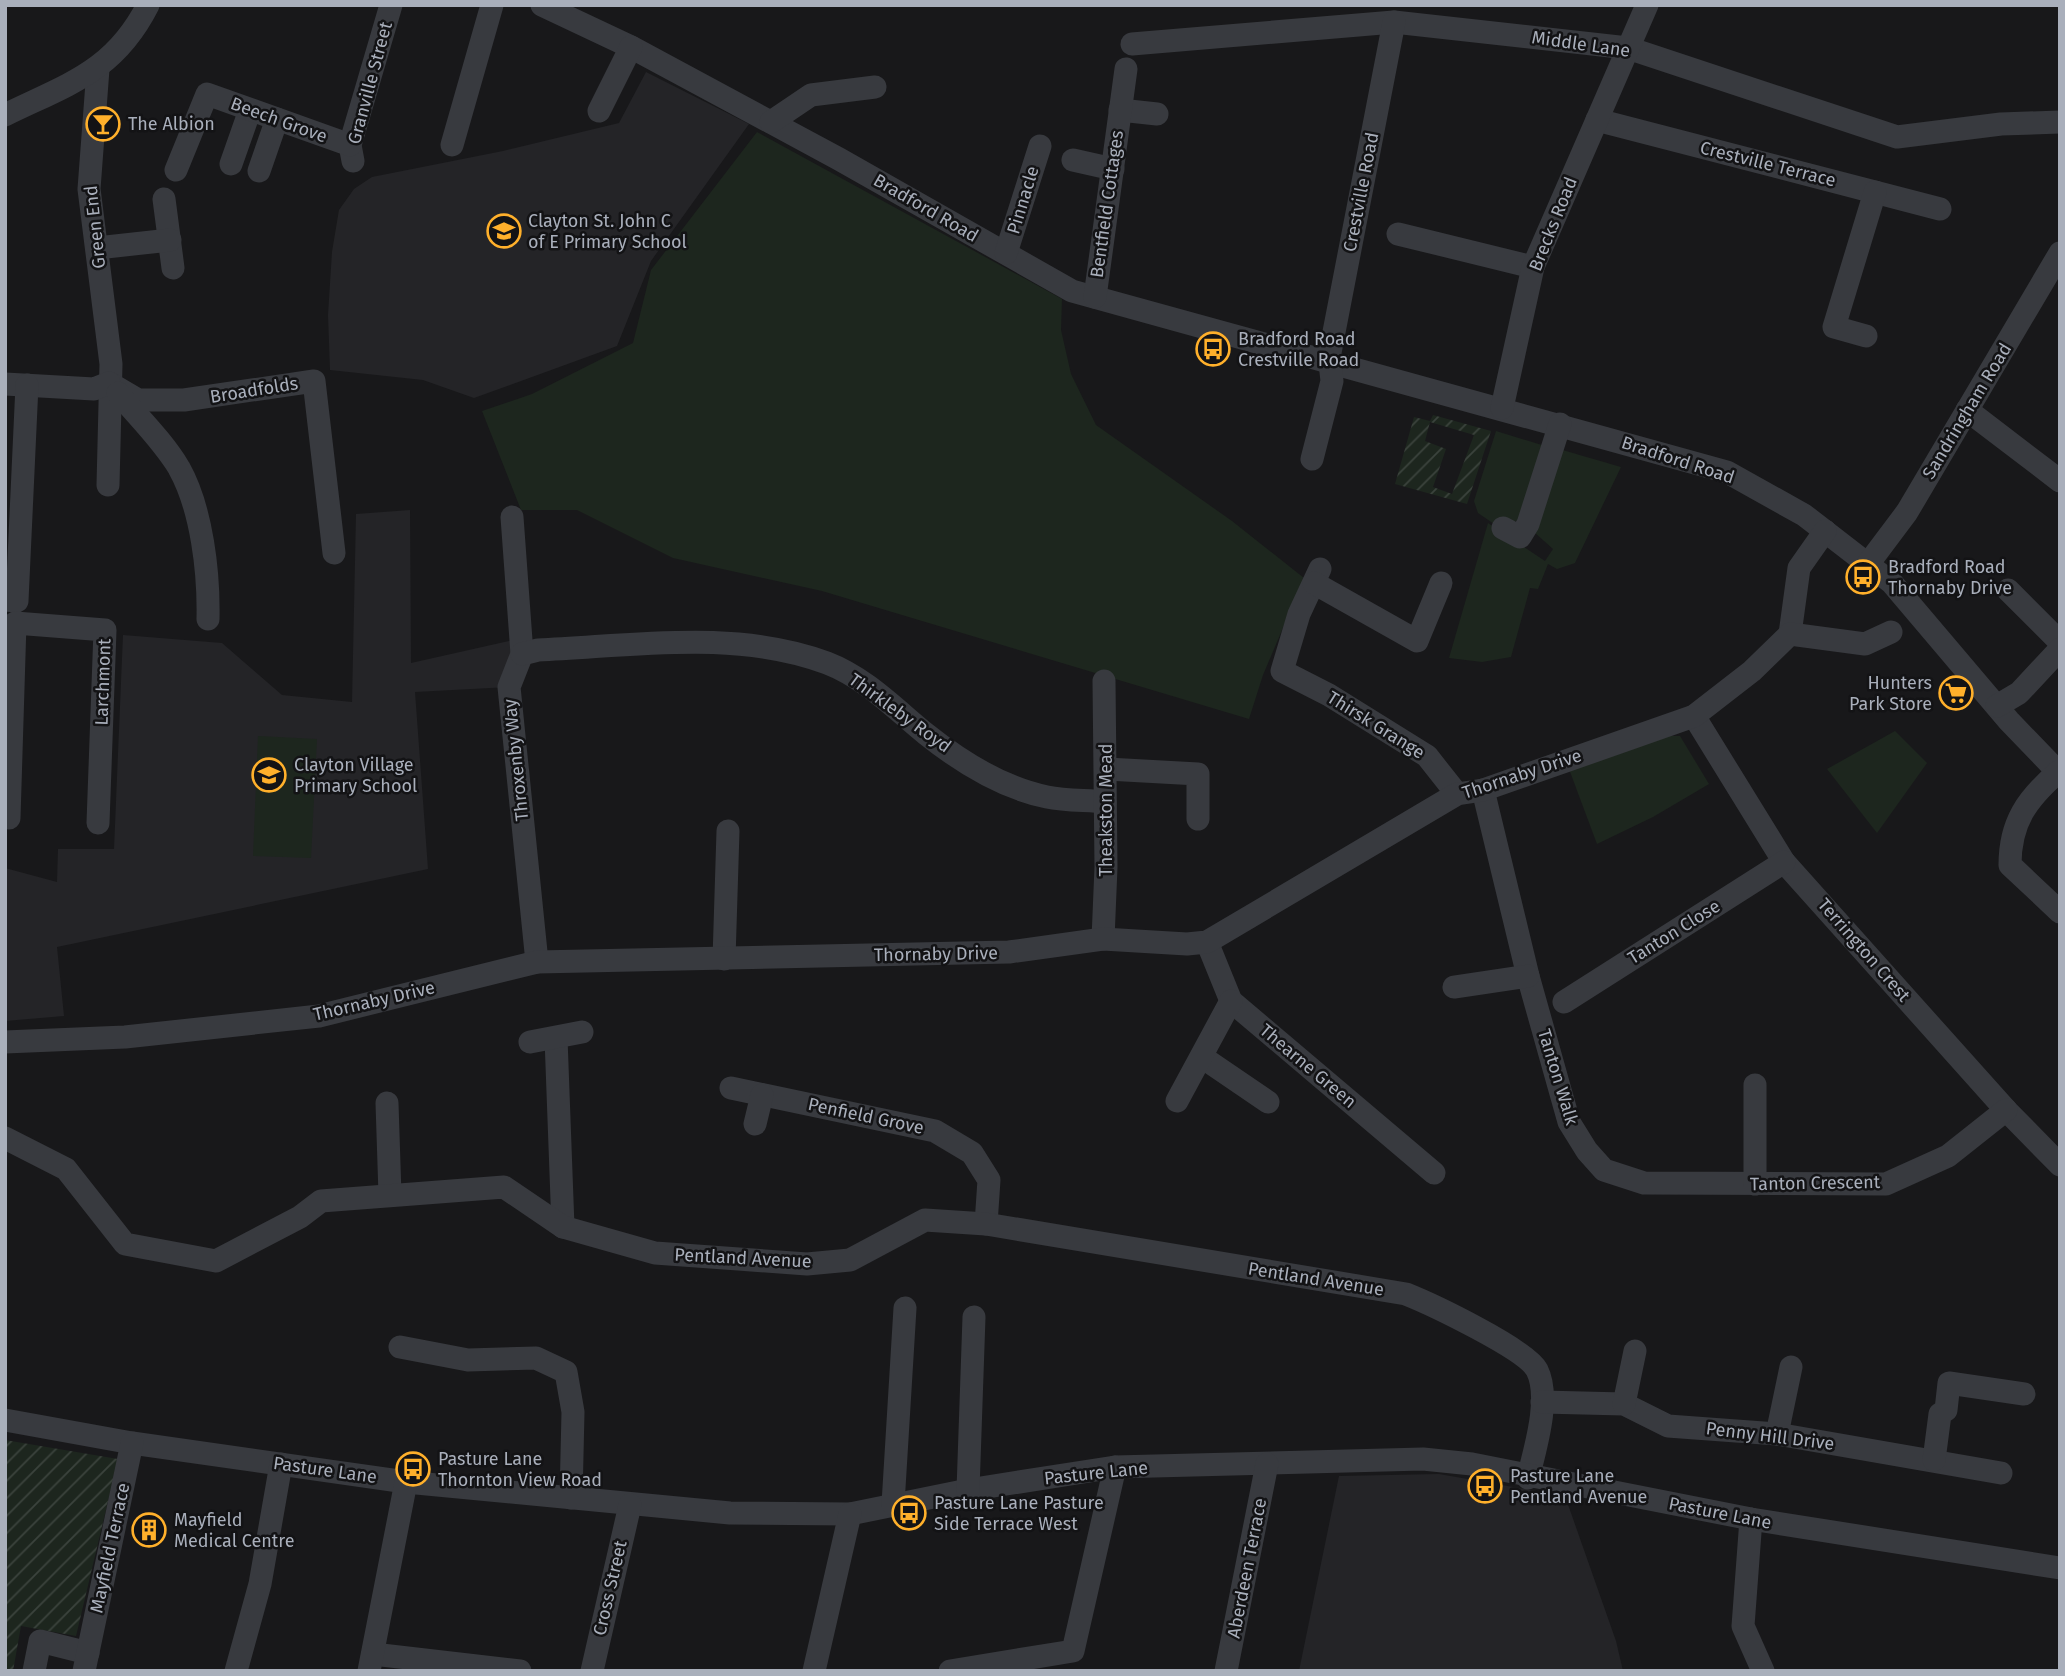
<svg xmlns="http://www.w3.org/2000/svg" width="2065" height="1676" font-family="'Fira Sans',sans-serif">
<style>
.built{fill:#242427}
.green{fill:#1d261e}
.garden{fill:url(#garden-furrows);fill-rule:evenodd}
.lines{fill:none;stroke-linecap:round;stroke-linejoin:round}
.minor{stroke:#383a3f;stroke-width:23}
.labels{text-anchor:middle;dominant-baseline:central;stroke-width:5;stroke-linejoin:round;paint-order:stroke}
.street-label{font-size:18px;fill:#a9afbb;stroke:#131315}
.poi-label{font-size:18px;fill:#a9afbb;stroke:#131315;text-anchor:start}
</style>
<defs>
<pattern id="garden-furrows" width="10" height="10" patternUnits="userSpaceOnUse" patternTransform="scale(1.75)"><rect width="10" height="10" fill="#1d261e"/><path d="M-1 1l2-2M0 10L10 0M9 11l2-2" fill="none" stroke="#3b433d"/></pattern>
</defs>
<rect width="100%" height="100%" fill="#18181a"/>
<g class="built">
<path d="M 646,72 L 749,124 L 651,261 L 617,346 L 474,398 L 423,380 L 330,370 L 328,315 L 332,252 L 339,210 L 354,189 L 372,177 L 503,151 L 619,123 Z"/>
<path d="M 410,510 L 411,663 L 522,638 L 509,687 L 415,692 L 428,869 L 57,947 L 64,1016 L 5,1021 L 5,868 L 57,882 L 58,849 L 114,849 L 123,635 L 222,643 L 282,695 L 352,702 L 356,514 Z"/>
<path d="M 1439,1474 L 1565,1496 L 1616,1641 L 1623,1671 L 1299,1671 L 1339,1476 Z"/>
</g>
<g class="green">
<path d="M 757,132 L 1062,299 L 1061,330 L 1071,374 L 1096,425 L 1232,521 L 1304,578 L 1263,675 L 1249,719 L 822,591 L 673,558 L 577,510 L 521,510 L 482,411 L 532,394 L 633,343 L 651,270 Z"/>
<path d="M 1496,431 L 1545,446 L 1519,520 L 1497,526 L 1478,513 L 1474,501 Z"/>
<path d="M 1559,449 L 1621,467 L 1575,563 L 1557,569 L 1548,564 L 1538,589 L 1530,588 L 1511,657 L 1482,662 L 1449,658 L 1488,523 L 1545,561 L 1553,549 L 1534,532 Z"/>
<path d="M 1895,731 L 1927,763 L 1877,833 L 1827,769 Z"/>
<path d="M 258,736 L 317,739 L 311,858 L 253,856 Z"/>
<path d="M 1670,736 L 1680,736 L 1709,784 L 1653,817 L 1597,844 L 1569,769 Z"/>
</g>
<g class="garden">
<path d="M 1433,415 L 1491,431 L 1467,504 L 1395,484 L 1414,417 L 1430,421 ZM 1430,422 L 1474,435 L 1452,494 L 1433,487 L 1446,449 L 1425,441 Z"/>
<path d="M 5,1440 L 118,1459 L 76,1636 L 21,1626 L 13,1671 L 5,1671 Z"/>
</g>
<g class="lines">
<g class="minor">
<path d="M 542,5 L 631,47 L 839,159 L 1072,291 L 1727,472 L 1804,515 L 1892,583 L 2009,721 L 2060,774"/>
<path d="M 1132,44 L 1394,22 L 1628,48 L 1897,137 L 2001,124 L 2060,122"/>
<path d="M 98,69 L 89,189 L 111,364 L 108,485"/>
<path d="M 1120,110 L 1157,114"/>
<path d="M 599,111 L 631,47"/>
<path d="M 5,115 C 68,84 114,72 148,5"/>
<path d="M 1597,120 L 1940,209"/>
<path d="M 771,122 L 811,95 L 875,87"/>
<path d="M 452,145 L 492,5"/>
<path d="M 1073,160 L 1113,169"/>
<path d="M 353,161 L 350,145 L 391,5"/>
<path d="M 231,164 L 250,110"/>
<path d="M 176,170 L 207,94 L 350,145"/>
<path d="M 259,171 L 277,119"/>
<path d="M 164,199 L 173,268"/>
<path d="M 1398,234 L 1533,267"/>
<path d="M 97,248 L 170,240"/>
<path d="M 1006,253 L 1040,146"/>
<path d="M 1095,297 L 1126,69"/>
<path d="M 1866,336 L 1834,327 L 1875,192"/>
<path d="M 1328,363 L 1394,22"/>
<path d="M 109,383 L 138,400 L 184,400 L 314,381 L 334,553"/>
<path d="M 5,384 L 94,389 L 109,383"/>
<path d="M 118,393 C 138,417 163,441 179,468 C 202,509 209,573 208,619"/>
<path d="M 1502,408 L 1533,267 L 1647,5"/>
<path d="M 1967,410 L 2060,481"/>
<path d="M 1312,459 L 1332,381 L 1330,363"/>
<path d="M 512,517 L 522,654 L 509,687 L 537,962"/>
<path d="M 1503,528 L 1520,537 L 1528,524 L 1560,424"/>
<path d="M 1868,564 L 1907,512 L 2060,253"/>
<path d="M 1320,569 L 1299,614 L 1282,671 L 1329,695 L 1427,756 L 1457,794"/>
<path d="M 1314,583 L 1417,641 L 1441,583"/>
<path d="M 2008,590 L 2060,642"/>
<path d="M 5,600 L 17,601 L 27,385"/>
<path d="M 1790,634 L 1799,568 L 1825,531"/>
<path d="M 522,654 L 538,650 C 633,646 736,629 827,663 C 866,678 895,709 926,734 C 961,762 1003,788 1047,797 C 1066,801 1086,800 1105,802"/>
<path d="M 1997,706 L 2019,693 L 2060,649"/>
<path d="M 1694,716 L 1784,862 L 2006,1110 L 2060,1165"/>
<path d="M 1107,769 L 1198,774 L 1198,819"/>
<path d="M 2058,772 C 2027,799 2010,822 2010,865 L 2060,912"/>
<path d="M 1483,790 L 1528,976 L 1569,1122 L 1587,1151 L 1604,1170 L 1644,1183 L 1886,1184 L 1948,1156 L 2006,1110"/>
<path d="M 9,818 L 15,623 L 105,630 L 98,823"/>
<path d="M 1103,939 L 1106,867 L 1104,681"/>
<path d="M 1207,942 L 1231,1001 L 1434,1173"/>
<path d="M 724,959 L 728,831"/>
<path d="M 1454,987 L 1528,976"/>
<path d="M 1564,1002 L 1784,862"/>
<path d="M 556,1038 L 563,1227"/>
<path d="M 5,1042 L 125,1037 L 319,1016 L 537,962 L 1009,952 L 1103,939 L 1187,944 L 1207,942 L 1457,794 L 1483,790 L 1694,716 L 1752,671 L 1790,634 L 1865,644 L 1891,632"/>
<path d="M 530,1042 L 582,1032"/>
<path d="M 1202,1057 L 1268,1102"/>
<path d="M 731,1088 L 935,1131 L 972,1153 L 989,1180 L 986,1224"/>
<path d="M 1177,1101 L 1231,1001"/>
<path d="M 387,1103 L 390,1195"/>
<path d="M 755,1124 L 762,1095"/>
<path d="M 5,1138 L 66,1169 L 125,1244 L 216,1261 L 300,1217 L 321,1201 L 504,1187 L 563,1227 L 655,1253 L 807,1264 L 850,1260 L 925,1220 L 986,1224 L 1406,1294 C 1431,1304 1526,1349 1537,1370 C 1551,1398 1535,1449 1528,1478"/>
<path d="M 1755,1184 L 1755,1085"/>
<path d="M 400,1347 L 468,1360 L 536,1358 L 566,1372 L 573,1412 L 571,1498"/>
<path d="M 1542,1402 L 1624,1404 L 1668,1426 L 1777,1434 L 2001,1473"/>
<path d="M 1624,1404 L 1635,1351"/>
<path d="M 5,1420 L 132,1443 L 406,1482 L 730,1513 L 850,1514 L 968,1490 L 1115,1467 L 1423,1459 L 1472,1464 L 1751,1519 L 2060,1568"/>
<path d="M 1777,1434 L 1791,1367"/>
<path d="M 1934,1460 L 1940,1414 L 1946,1410 L 1949,1383 L 2024,1394"/>
<path d="M 968,1490 L 974,1317"/>
<path d="M 893,1504 L 905,1308"/>
<path d="M 1751,1519 L 1743,1626 L 1763,1671"/>
<path d="M 373,1654 L 520,1671"/>
<path d="M 34,1671 L 40,1641 L 88,1653"/>
<path d="M 84,1671 L 132,1443"/>
<path d="M 236,1671 L 260,1584 L 281,1464"/>
<path d="M 369,1671 L 406,1482"/>
<path d="M 592,1671 L 630,1505"/>
<path d="M 814,1671 L 850,1514"/>
<path d="M 950,1671 L 1073,1651 L 1115,1467"/>
<path d="M 1226,1671 L 1267,1464"/>
</g>
</g>
<defs>
<symbol id="bar-ring" viewBox="-11 -11 22 22"><circle r="9.5" fill="#131315" stroke="#ffb02b" stroke-width="1.5"/><path d="M-6-5H6L.8 .8V4.5H3.5V6h-7V4.5H-.8V.8Z" fill="#ffb02b"/></symbol>
<symbol id="school-ring" viewBox="-11 -11 22 22"><circle r="9.5" fill="#131315" stroke="#ffb02b" stroke-width="1.5"/><path d="M0-5L7-2L0 1L-7-2ZM-4 1L0 2.5L4 1V4Q0 6-4 4Z" fill="#ffb02b"/></symbol>
<symbol id="bus-ring" viewBox="-11 -11 22 22"><circle r="9.5" fill="#131315" stroke="#ffb02b" stroke-width="1.5"/><path d="M-5-6H5V4H4V6H2V4H-2V6H-4V4H-5ZM-3.5-4V0h7V-4ZM-3.5 1.2v1.5H-2V1.2ZM2 1.2v1.5H3.5V1.2Z" fill="#ffb02b"/></symbol>
<symbol id="supermarket-ring" viewBox="-11 -11 22 22"><circle r="9.5" fill="#131315" stroke="#ffb02b" stroke-width="1.5"/><path d="M-6-5.5h2.5l.6 2H6L4.5 2H-2.5L-4.4-4H-6ZM-1.5 3.2a1.3 1.3 0 1 0 .1 0ZM3 3.2a1.3 1.3 0 1 0 .1 0Z" fill="#ffb02b"/></symbol>
<symbol id="building-ring" viewBox="-11 -11 22 22"><circle r="9.5" fill="#131315" stroke="#ffb02b" stroke-width="1.5"/><path d="M-4-6H4V6H1V3H-1V6H-4ZM-2.5-4.3h1.7v1.8h-1.7ZM.8-4.3h1.7v1.8H.8ZM-2.5-1h1.7V.8h-1.7ZM.8-1h1.7V.8H.8Z" fill="#ffb02b"/></symbol>
</defs>
<g fill-rule="evenodd">
<use href="#bar-ring" x="84" y="105" width="38" height="38"/>
<use href="#school-ring" x="485" y="212" width="38" height="38"/>
<use href="#bus-ring" x="1194" y="330" width="38" height="38"/>
<use href="#bus-ring" x="1844" y="558" width="38" height="38"/>
<use href="#supermarket-ring" x="1937" y="674" width="38" height="38"/>
<use href="#school-ring" x="250" y="756" width="38" height="38"/>
<use href="#bus-ring" x="394" y="1450" width="38" height="38"/>
<use href="#bus-ring" x="1466" y="1467" width="38" height="38"/>
<use href="#bus-ring" x="890" y="1494" width="38" height="38"/>
<use href="#building-ring" x="130" y="1511" width="38" height="38"/>
</g>
<g class="labels">
<g class="street-label">
<text transform="translate(1581 44) rotate(8)">Middle Lane</text>
<text transform="translate(370 83) rotate(-75)">Granville Street</text>
<text transform="translate(279 120) rotate(20)">Beech Grove</text>
<text transform="translate(1768 164) rotate(14)">Crestville Terrace</text>
<text transform="translate(1361 192) rotate(-79)">Crestville Road</text>
<text transform="translate(1023 200) rotate(-73)">Pinnacle</text>
<text transform="translate(1107 204) rotate(-82)">Bentfield Cottages</text>
<text transform="translate(926 208) rotate(30)">Bradford Road</text>
<text transform="translate(1553 224) rotate(-68)">Brecks Road</text>
<text transform="translate(95 227) rotate(-96)">Green End</text>
<text transform="translate(254 390) rotate(-9)">Broadfolds</text>
<text transform="translate(1967 411) rotate(-59)">Sandringham Road</text>
<text transform="translate(1678 460) rotate(18)">Bradford Road</text>
<text transform="translate(103 682) rotate(-88)">Larchmont</text>
<text transform="translate(900 713) rotate(36)">Thirkleby Royd</text>
<text transform="translate(1376 725) rotate(32)">Thirsk Grange</text>
<text transform="translate(516 760) rotate(-96)">Throxenby Way</text>
<text transform="translate(1522 774) rotate(-18)">Thornaby Drive</text>
<text transform="translate(1106 810) rotate(-90)">Theakston Mead</text>
<text transform="translate(1674 932) rotate(-32)">Tanton Close</text>
<text transform="translate(1864 950) rotate(49)">Terrington Crest</text>
<text transform="translate(936 954) rotate(-1)">Thornaby Drive</text>
<text transform="translate(374 1001) rotate(-13)">Thornaby Drive</text>
<text transform="translate(1308 1066) rotate(40)">Thearne Green</text>
<text transform="translate(1558 1077) rotate(73)">Tanton Walk</text>
<text transform="translate(866 1116) rotate(12)">Penfield Grove</text>
<text transform="translate(1815 1183) rotate(-1)">Tanton Crescent</text>
<text transform="translate(743 1258) rotate(3)">Pentland Avenue</text>
<text transform="translate(1316 1279) rotate(9)">Pentland Avenue</text>
<text transform="translate(1770 1436) rotate(7)">Penny Hill Drive</text>
<text transform="translate(325 1470) rotate(8)">Pasture Lane</text>
<text transform="translate(1096 1473) rotate(-6)">Pasture Lane</text>
<text transform="translate(1720 1513) rotate(11)">Pasture Lane</text>
<text transform="translate(110 1548) rotate(-78)">Mayfield Terrace</text>
<text transform="translate(1247 1568) rotate(-79)">Aberdeen Terrace</text>
<text transform="translate(610 1588) rotate(-77)">Cross Street</text>
</g>
<g class="poi-label">
<text x="128" y="124">The Albion</text>
<text x="528" y="221">Clayton St. John C<tspan x="528" dy="21">of E Primary School</tspan></text>
<text x="1238" y="339">Bradford Road<tspan x="1238" dy="21">Crestville Road</tspan></text>
<text x="1888" y="567">Bradford Road<tspan x="1888" dy="21">Thornaby Drive</tspan></text>
<text x="1932" y="683" text-anchor="end">Hunters<tspan x="1932" dy="21">Park Store</tspan></text>
<text x="294" y="765">Clayton Village<tspan x="294" dy="21">Primary School</tspan></text>
<text x="438" y="1459">Pasture Lane<tspan x="438" dy="21">Thornton View Road</tspan></text>
<text x="1510" y="1476">Pasture Lane<tspan x="1510" dy="21">Pentland Avenue</tspan></text>
<text x="934" y="1503">Pasture Lane Pasture<tspan x="934" dy="21">Side Terrace West</tspan></text>
<text x="174" y="1520">Mayfield<tspan x="174" dy="21">Medical Centre</tspan></text>
</g>
</g>
<rect width="2065" height="1676" fill="none" stroke="#a9afbb" stroke-width="14"/>
</svg>
